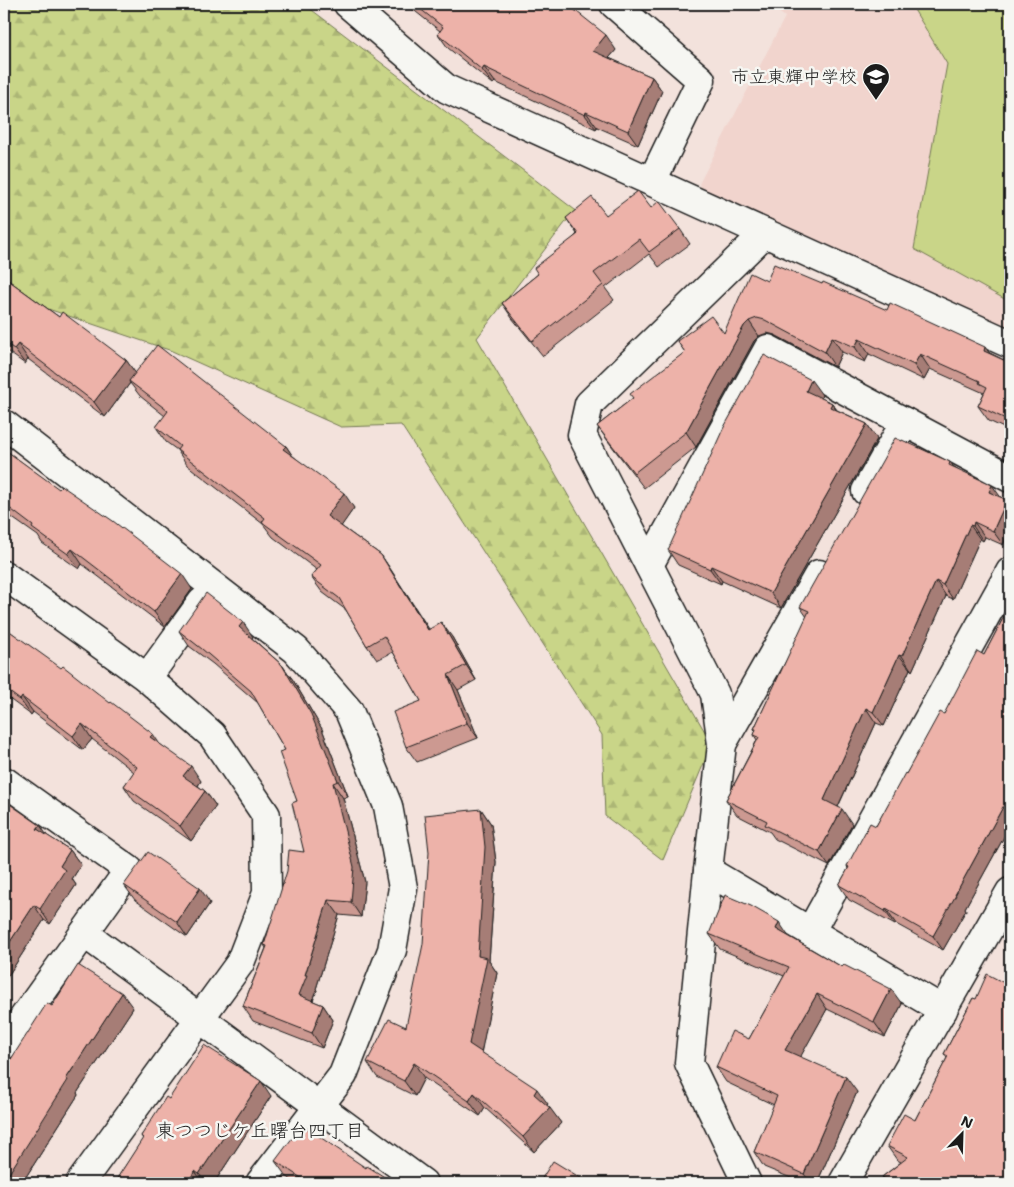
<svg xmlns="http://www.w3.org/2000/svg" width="1014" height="1187" font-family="'Shantell Sans','Klee One',sans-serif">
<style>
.built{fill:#f1d4cd}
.forest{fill:url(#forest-firs);stroke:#727852}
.garden{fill:#c9d588;stroke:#727852}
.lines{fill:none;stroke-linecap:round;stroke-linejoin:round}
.minor-casing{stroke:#1c1c1c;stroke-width:31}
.minor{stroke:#f6f6f2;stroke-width:28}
.wall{fill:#cc9991;stroke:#1c1c1c}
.shaded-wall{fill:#a67d76;stroke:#1c1c1c}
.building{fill:#edb2a9;stroke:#1c1c1c}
.labels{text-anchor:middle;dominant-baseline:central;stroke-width:5;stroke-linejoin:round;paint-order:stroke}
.poi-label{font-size:18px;fill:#1c1c1c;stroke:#f6f6f2;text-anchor:end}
.neighbourhood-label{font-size:19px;fill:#1c1c1c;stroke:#f6f6f2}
</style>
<defs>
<pattern id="forest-firs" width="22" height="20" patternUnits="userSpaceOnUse" patternTransform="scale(1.25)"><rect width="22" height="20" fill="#c9d588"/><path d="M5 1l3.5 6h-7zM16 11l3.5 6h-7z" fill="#acb675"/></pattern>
</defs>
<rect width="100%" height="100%" fill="#f3e2dc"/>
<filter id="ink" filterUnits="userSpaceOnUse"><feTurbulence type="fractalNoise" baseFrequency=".02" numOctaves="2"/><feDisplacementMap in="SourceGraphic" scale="10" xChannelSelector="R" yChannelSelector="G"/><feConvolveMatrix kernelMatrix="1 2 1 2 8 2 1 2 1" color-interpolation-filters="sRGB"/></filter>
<g filter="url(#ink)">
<path class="built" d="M 769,4 L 1010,4 L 1010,339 L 714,210 L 699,184 L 785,17 Z"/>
<path class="forest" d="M 4,4 L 304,4 L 575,210 L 477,338 L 712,744 L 663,860 L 605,816 L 602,735 L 401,425 L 341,427 L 172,351 L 4,294 Z"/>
<path class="garden" d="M 915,4 L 1010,4 L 1010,302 L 914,249 L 947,64 L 913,8 Z"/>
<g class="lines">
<defs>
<g id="minor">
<path d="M 348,4 L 447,89 L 1010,344"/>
<path d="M 614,4 L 701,80 L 652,181"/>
<path d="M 4,424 L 296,650 L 349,711 L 388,806 L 403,888 L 392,950 L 343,1075 L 260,1183"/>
<path d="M 866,491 L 905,422"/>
<path d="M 649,565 L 768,349 L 1010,478"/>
<path d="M 4,575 L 147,678 L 212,735 L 266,815 L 267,893 L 240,963 L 80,1183"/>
<path d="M 147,678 L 202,602"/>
<path d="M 722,744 L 819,574"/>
<path d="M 4,781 L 129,870 L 4,1045"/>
<path d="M 708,871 L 943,1010"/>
<path d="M 810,932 L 1010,572"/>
<path d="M 84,933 L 423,1183"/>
<path d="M 747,1183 L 689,1063 L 708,871 L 722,744 L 715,694 L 582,435 L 589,404 L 765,233"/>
<path d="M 843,1183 L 1010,892"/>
</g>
</defs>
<use href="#minor" class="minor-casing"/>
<use href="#minor" class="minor"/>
</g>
<g class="wall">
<path d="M 406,4 L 567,4 L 616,50 L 609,58 L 652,77 L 662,91 L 638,145 L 597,127 L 596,129 L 495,82 L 493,84 L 448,48 L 438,34 L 440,31 Z"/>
<path d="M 651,208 L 680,229 L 690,244 L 659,267 L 649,254 L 605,288 L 614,300 L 543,356 L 512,318 L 502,303 L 538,274 L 577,234 L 566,218 L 606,215 Z"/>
<path d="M 4,277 L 59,317 L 126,360 L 135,373 L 286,446 L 292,455 L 354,508 L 341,526 L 381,555 L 391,570 L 429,629 L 452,637 L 476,680 L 458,690 L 478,738 L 417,762 L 406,747 L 421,701 L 393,652 L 377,660 L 367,646 L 346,610 L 322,592 L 311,577 L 317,570 L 273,537 L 263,524 L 187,465 L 177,450 L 166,442 L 156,427 L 165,416 L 140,396 L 130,383 L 105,417 L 28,359 L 25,364 L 4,349 Z"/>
<path d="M 767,281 L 822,284 L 990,353 L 1010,363 L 1010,431 L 989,421 L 978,406 L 984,393 L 930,369 L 924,380 L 869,354 L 865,362 L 842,352 L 835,367 L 775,335 L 767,333 L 759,336 L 754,341 L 696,447 L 644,488 L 608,441 L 597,426 L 633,398 L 685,352 L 677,341 L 724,333 Z"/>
<path d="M 822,395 L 821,398 L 832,403 L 837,410 L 867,424 L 877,439 L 781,608 L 722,581 L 721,584 L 678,565 L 668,550 Z"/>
<path d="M 4,449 L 192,589 L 165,627 L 82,564 L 79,569 L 42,543 L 38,536 L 4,512 Z"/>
<path d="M 950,462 L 953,466 L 1001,498 L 1007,500 L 1010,505 L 1010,529 L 1003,545 L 985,537 L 983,541 L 980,539 L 953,599 L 946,596 L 912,671 L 910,669 L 884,726 L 876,723 L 838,807 L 852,824 L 829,866 L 775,839 L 770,832 L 737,815 L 726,800 L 757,740 L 754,735 L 756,731 L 754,729 L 807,617 L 800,607 Z"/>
<path d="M 1010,605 L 1010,826 L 965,908 L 966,910 L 943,950 L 896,924 L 895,925 L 849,900 L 839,885 L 848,869 L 847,866 L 876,826 L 906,774 L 944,714 L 984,655 Z"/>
<path d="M 4,627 L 160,744 L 201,781 L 198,786 L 205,791 L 216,806 L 191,841 L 134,801 L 124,786 L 134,772 L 92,739 L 83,750 L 33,712 L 31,715 L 4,695 Z"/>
<path d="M 179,631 L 253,637 L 252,638 L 282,665 L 293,680 L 322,729 L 348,796 L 343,798 L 365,882 L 361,917 L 339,915 L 316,989 L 317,990 L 313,1001 L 323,1005 L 333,1020 L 322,1048 L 253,1021 L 243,1006 L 266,948 L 264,945 L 304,852 L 297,801 L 285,750 L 258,703 L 213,664 L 189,646 Z"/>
<path d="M 4,798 L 6,802 L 40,825 L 46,835 L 70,850 L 81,865 L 72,879 L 76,885 L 50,924 L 44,920 L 4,982 Z"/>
<path d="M 481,809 L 491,824 L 496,862 L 489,961 L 497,973 L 481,1052 L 548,1104 L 547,1105 L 561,1123 L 534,1152 L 485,1108 L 480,1116 L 424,1078 L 415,1096 L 377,1077 L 367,1062 L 406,1027 Z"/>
<path d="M 124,885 L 210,903 L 187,937 L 135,900 Z"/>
<path d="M 709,934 L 788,936 L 902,1004 L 885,1037 L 827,1009 L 800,1057 L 857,1092 L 817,1183 L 803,1183 L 764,1167 L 754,1152 L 774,1105 L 726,1082 L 716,1067 L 749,1039 L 784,976 L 720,949 Z"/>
<path d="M 973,998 L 1010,1183 L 886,1183 L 882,1177 L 901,1162 L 897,1160 L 887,1146 L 915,1120 L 947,1058 L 944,1054 Z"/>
<path d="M 52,1006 L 133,1008 L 77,1093 L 78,1095 L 22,1183 L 4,1183 Z"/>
<path d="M 271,1096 L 214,1183 L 114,1183 L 143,1139 L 141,1136 L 169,1099 Z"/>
<path d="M 275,1161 L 366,1168 L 394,1183 L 296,1183 L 286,1176 Z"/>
</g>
<g class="shaded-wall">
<path d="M 606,35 L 616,50 L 603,65 L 593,51 Z"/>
<path d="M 484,67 L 495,82 L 493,84 L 482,70 Z"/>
<path d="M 652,77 L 662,91 L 638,145 L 628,131 Z"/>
<path d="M 586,112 L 597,127 L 596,129 L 585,115 Z"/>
<path d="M 749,321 L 759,336 L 754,341 L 696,447 L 686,432 L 744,326 Z"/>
<path d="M 832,337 L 842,352 L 835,367 L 825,352 Z"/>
<path d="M 859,339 L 869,354 L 865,362 L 855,347 Z"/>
<path d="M 18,344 L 28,359 L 25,364 L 14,349 Z"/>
<path d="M 985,347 L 996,362 L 984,351 Z"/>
<path d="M 920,354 L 930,369 L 924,380 L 914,365 Z"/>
<path d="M 126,360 L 137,375 L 129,381 L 130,383 L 105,417 L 94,402 Z"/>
<path d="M 811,380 L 822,395 L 817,406 L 806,391 Z"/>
<path d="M 832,403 L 842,418 L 830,407 Z"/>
<path d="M 867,424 L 877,439 L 781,608 L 771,593 Z"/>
<path d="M 286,446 L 296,461 L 283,449 Z"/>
<path d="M 992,485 L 1002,499 L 989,492 Z"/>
<path d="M 344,493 L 354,508 L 338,531 L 327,516 Z"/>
<path d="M 1007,500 L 1010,505 L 1010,529 L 1003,545 L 993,531 Z"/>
<path d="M 974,522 L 985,537 L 983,541 L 973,526 Z"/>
<path d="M 970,525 L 980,539 L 953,599 L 943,585 Z"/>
<path d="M 72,549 L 82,564 L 79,569 L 68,554 Z"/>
<path d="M 381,555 L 391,570 L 438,645 L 428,630 Z"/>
<path d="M 711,566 L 722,581 L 721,584 L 710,569 Z"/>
<path d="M 182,574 L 192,589 L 165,627 L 154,612 Z"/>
<path d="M 936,581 L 946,596 L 912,671 L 902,656 Z"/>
<path d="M 243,622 L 253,637 L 249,642 L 239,627 Z"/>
<path d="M 441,622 L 452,637 L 476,680 L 466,665 Z"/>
<path d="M 899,655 L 910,669 L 884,726 L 873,712 Z"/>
<path d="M 282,665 L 293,680 L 322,729 L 348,796 L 338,781 Z"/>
<path d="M 448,675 L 458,690 L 478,738 L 467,723 Z"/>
<path d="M 22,697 L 33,712 L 31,715 L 20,700 Z"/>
<path d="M 866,708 L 876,723 L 834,815 L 824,800 Z"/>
<path d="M 82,724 L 92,739 L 83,750 L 73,736 Z"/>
<path d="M 153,734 L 163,749 L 150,737 Z"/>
<path d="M 191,766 L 201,781 L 194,791 L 183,776 Z"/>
<path d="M 333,783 L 343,798 L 365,882 L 361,917 L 351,902 Z"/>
<path d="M 205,791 L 216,806 L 191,841 L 180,826 Z"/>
<path d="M 1004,805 L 1010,814 L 1010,826 L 965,908 L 966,910 L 943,950 L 933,936 L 955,895 Z"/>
<path d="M 481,809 L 491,824 L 496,862 L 489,961 L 497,973 L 480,1059 L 469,1044 L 478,956 Z"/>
<path d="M 842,809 L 852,824 L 829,866 L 819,852 Z"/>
<path d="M 40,825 L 50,840 L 37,829 Z"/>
<path d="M 70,850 L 81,865 L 72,879 L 76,885 L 50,924 L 40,909 L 60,866 Z"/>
<path d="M 200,888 L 210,903 L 187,937 L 177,922 Z"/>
<path d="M 328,900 L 339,915 L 316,989 L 317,990 L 309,1010 L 299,995 Z"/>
<path d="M 34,905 L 44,920 L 4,982 L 4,951 Z"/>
<path d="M 886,909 L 896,924 L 895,925 L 885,911 Z"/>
<path d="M 779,922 L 789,937 L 776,929 Z"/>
<path d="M 891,989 L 902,1004 L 885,1037 L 874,1022 Z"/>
<path d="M 122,993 L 133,1008 L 77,1093 L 78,1095 L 22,1183 L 14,1183 L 8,1175 L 66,1079 Z"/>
<path d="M 817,994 L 827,1009 L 796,1065 L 785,1050 Z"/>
<path d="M 323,1005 L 333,1020 L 322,1048 L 312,1033 Z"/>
<path d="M 414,1063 L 424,1078 L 415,1096 L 404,1081 Z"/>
<path d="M 846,1077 L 857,1092 L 817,1183 L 811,1183 L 804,1174 Z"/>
<path d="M 261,1081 L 271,1096 L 214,1183 L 206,1183 L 199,1174 Z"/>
<path d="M 537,1089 L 548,1104 L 544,1109 L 534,1094 Z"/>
<path d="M 474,1093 L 485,1108 L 480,1116 L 469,1101 Z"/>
<path d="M 550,1108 L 561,1123 L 534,1152 L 523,1137 Z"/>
<path d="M 195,1171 L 203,1183 L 187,1183 Z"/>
<path d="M 6,1173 L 13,1183 L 4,1183 L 4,1177 Z"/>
</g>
<g class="building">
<path d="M 414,4 L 567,4 L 606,35 L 593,51 L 652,77 L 628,131 L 586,112 L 585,115 L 484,67 L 482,70 L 438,34 L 443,27 Z"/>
<path d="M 638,191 L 651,208 L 659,201 L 680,229 L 649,252 L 639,239 L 594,273 L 603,285 L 532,341 L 502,303 L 538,274 L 534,268 L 578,234 L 566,218 L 592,197 L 606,215 Z"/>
<path d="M 774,264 L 822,284 L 823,282 L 887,310 L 890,303 L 985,347 L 984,351 L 1010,363 L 1010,421 L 978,406 L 987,387 L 979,383 L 980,381 L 920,354 L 914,365 L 859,339 L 855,347 L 832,337 L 825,352 L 765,320 L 757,318 L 749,321 L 744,326 L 686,432 L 634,473 L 597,426 L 633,398 L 630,394 L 685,352 L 677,341 L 711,316 L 724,333 L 750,273 L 767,281 Z"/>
<path d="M 4,277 L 59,317 L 62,312 L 126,360 L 94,402 L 18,344 L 14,349 L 4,342 Z"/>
<path d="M 157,345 L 286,446 L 283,449 L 344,493 L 327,516 L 381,555 L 428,630 L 441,622 L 466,665 L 448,675 L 467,723 L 406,747 L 393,712 L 421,701 L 384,636 L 367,646 L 339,598 L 311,577 L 321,565 L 262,522 L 265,518 L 177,450 L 180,446 L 156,427 L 168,411 L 129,381 Z"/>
<path d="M 764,355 L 811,380 L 806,391 L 832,403 L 830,407 L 867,424 L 771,593 L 711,566 L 710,569 L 668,550 L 723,429 Z"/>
<path d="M 895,438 L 902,441 L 902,440 L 950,462 L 949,465 L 992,485 L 989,492 L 1007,500 L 993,531 L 974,522 L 973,526 L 970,525 L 943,585 L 936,581 L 902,656 L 899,655 L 873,712 L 866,708 L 824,800 L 842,809 L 819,852 L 765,825 L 767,821 L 726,800 L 759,737 L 754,735 L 756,729 L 754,729 L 809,611 L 800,607 Z"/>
<path d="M 4,449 L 59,489 L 62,486 L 113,521 L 182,574 L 154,612 L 72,549 L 68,554 L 32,528 L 33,526 L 4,504 Z"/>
<path d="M 206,593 L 243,622 L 239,627 L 282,665 L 311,714 L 338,781 L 333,783 L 354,867 L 351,902 L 328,900 L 305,975 L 307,975 L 299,995 L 323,1005 L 312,1033 L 243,1006 L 267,946 L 264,945 L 287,871 L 289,850 L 304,852 L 292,803 L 297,801 L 279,752 L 285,750 L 251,691 L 202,649 L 179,631 Z"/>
<path d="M 1010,605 L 1010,808 L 1004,805 L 955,895 L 956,895 L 933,936 L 886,909 L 885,911 L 839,885 L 849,867 L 847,866 L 870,823 L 876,826 L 905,773 L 906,774 L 940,712 L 944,714 L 977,651 L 984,655 Z"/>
<path d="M 4,627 L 61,668 L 63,666 L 110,703 L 111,702 L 153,734 L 150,737 L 191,766 L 183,776 L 205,791 L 180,826 L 124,786 L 137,767 L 82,724 L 73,736 L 22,697 L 20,700 L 4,688 Z"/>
<path d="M 4,800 L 40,825 L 37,829 L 70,850 L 60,866 L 65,870 L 40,909 L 34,905 L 4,951 Z"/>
<path d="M 481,809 L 485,847 L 478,956 L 487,958 L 469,1044 L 537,1089 L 534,1094 L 550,1108 L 523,1137 L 474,1093 L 469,1101 L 414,1063 L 404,1081 L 367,1062 L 389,1019 L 406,1027 L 423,944 L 429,852 L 425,815 Z"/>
<path d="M 148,852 L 200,888 L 177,922 L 124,885 Z"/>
<path d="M 725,895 L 751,906 L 779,922 L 776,929 L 842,967 L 844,965 L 891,989 L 874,1022 L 817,994 L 785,1050 L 846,1077 L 804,1174 L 754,1152 L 777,1096 L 716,1067 L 732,1031 L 749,1039 L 789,967 L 709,934 Z"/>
<path d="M 78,965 L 122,993 L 66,1079 L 68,1080 L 8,1175 L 6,1173 L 4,1177 L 4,1070 L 47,1003 L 52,1006 Z"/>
<path d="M 987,974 L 1010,986 L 1010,1183 L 894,1183 L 882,1177 L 908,1157 L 887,1146 L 904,1114 L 915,1120 L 948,1056 L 944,1054 L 973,998 L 976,999 Z"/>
<path d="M 204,1045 L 261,1081 L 199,1174 L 195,1171 L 187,1183 L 114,1183 L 143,1138 L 141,1136 L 166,1097 L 169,1099 Z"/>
<path d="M 302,1125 L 366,1168 L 367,1166 L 394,1183 L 309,1183 L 275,1161 Z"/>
<path d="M 553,1161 L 589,1183 L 539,1183 Z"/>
</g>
</g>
<defs>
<symbol id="school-pin" viewBox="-11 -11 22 30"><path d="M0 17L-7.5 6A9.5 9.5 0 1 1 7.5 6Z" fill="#1c1c1c" stroke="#f6f6f2"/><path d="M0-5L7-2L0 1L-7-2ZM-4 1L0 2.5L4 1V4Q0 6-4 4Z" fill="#fff"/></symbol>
</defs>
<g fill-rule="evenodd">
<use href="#school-pin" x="860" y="61" width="32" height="43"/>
</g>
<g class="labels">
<g class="poi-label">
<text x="857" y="77">市立東輝中学校</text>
</g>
<g class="neighbourhood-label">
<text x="260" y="1130">東つつじケ丘曙台四丁目</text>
</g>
</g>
<rect width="1014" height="1187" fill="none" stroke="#f6f6f2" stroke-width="20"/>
<rect x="10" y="10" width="994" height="1167" fill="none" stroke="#1c1c1c" stroke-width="2" filter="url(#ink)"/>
<g transform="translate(962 1134) rotate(23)" stroke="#f6f6f2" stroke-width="4" paint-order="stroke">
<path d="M0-4L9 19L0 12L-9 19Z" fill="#1c1c1c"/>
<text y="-8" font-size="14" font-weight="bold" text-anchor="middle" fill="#1c1c1c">N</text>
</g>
</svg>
